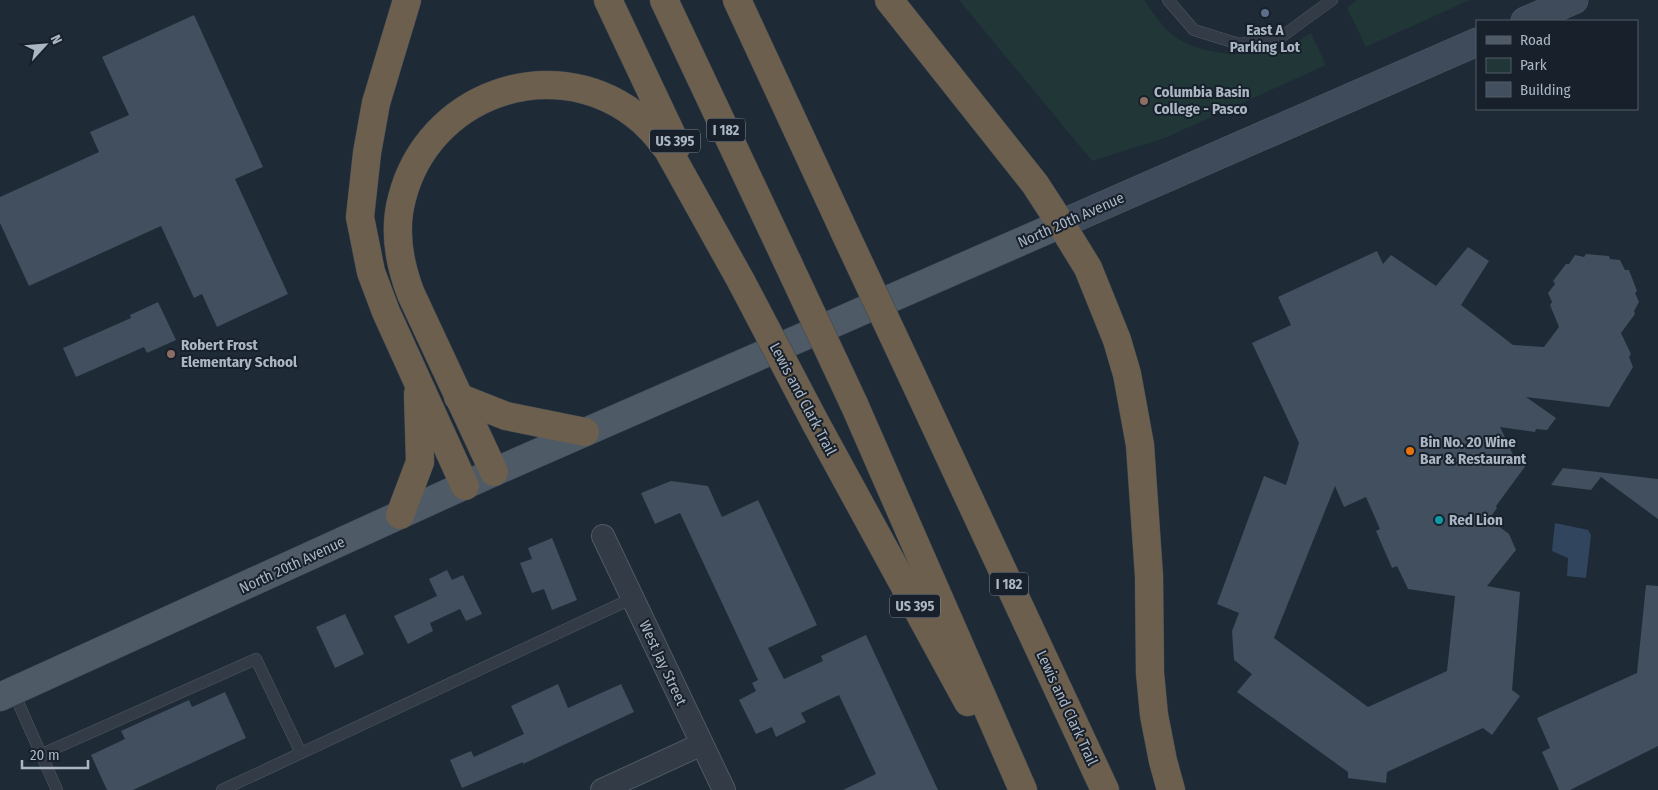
<svg xmlns="http://www.w3.org/2000/svg" width="1658" height="790" font-family="'Fira Sans Condensed',sans-serif">
<style>
.green{fill:#203637}
.water{fill:#31465e}
.building{fill:#414f5e;fill-rule:evenodd}
.lines{fill:none;stroke-linecap:round;stroke-linejoin:round}
.service-casing{stroke:#4f5965;stroke-width:12}
.minor-casing{stroke:#4f5965;stroke-width:24}
.secondary-casing{stroke:#4f5965;stroke-width:29}
.primary-casing{stroke:#3b4450;stroke-width:29}
.motorway-casing{stroke:#3c4651;stroke-width:29}
.service{stroke:#323b46;stroke-width:11}
.minor{stroke:#323b46;stroke-width:22}
.secondary{stroke:#3f4b5a;stroke-width:28}
.primary{stroke:#4f5a67;stroke-width:28}
.motorway{stroke:#6d5f4e;stroke-width:28}
.motorway-bridge-casing{stroke:#3c4651;stroke-width:29;stroke-linecap:butt}
.motorway-bridge{stroke:#6d5f4e;stroke-width:28}
.service-dot{fill:#5c6f8a;stroke:#17202b;stroke-width:2}
.education-dot{fill:#8d6e63;stroke:#17202b;stroke-width:2}
.food-dot{fill:#e8710a;stroke:#17202b;stroke-width:2}
.culture-dot{fill:#0f9aa8;stroke:#17202b;stroke-width:2}
.labels{text-anchor:middle;dominant-baseline:central;stroke-width:4;stroke-linejoin:round;paint-order:stroke}
.shield{fill:#17202b;stroke:#7f8996;stroke-width:1}
.shield-label{font-size:14px;font-weight:bold;fill:#abb6c4}
.poi-label{font-size:15px;font-weight:bold;fill:#abb6c4;stroke:#17202b;text-anchor:start}
.street-label{font-size:15px;fill:#abb6c4;stroke:#17202b}
</style>
<rect width="100%" height="100%" fill="#1e2a36"/>
<g class="green">
<path d="M 959,0 L 1144,0 C 1154,14 1164,30 1180,40 C 1203,54 1250,58 1277,50 C 1289,47 1300,40 1311,33 L 1326,65 L 1165,138 L 1092,161 Z"/>
<path d="M 1357,0 L 1470,0 L 1366,47 L 1347,8 Z"/>
</g>
<path class="water" d="M 1555,523 L 1588,530 L 1591,535 L 1586,578 L 1567,576 L 1568,558 L 1552,551 Z"/>
<g class="building">
<path d="M 194,15 L 263,167 L 235,179 L 288,294 L 217,327 L 202,294 L 194,298 L 161,226 L 29,286 L 0,223 L 0,197 L 99,152 L 90,132 L 129,115 L 102,57 Z"/>
<path d="M 1468,247 L 1489,261 L 1461,305 L 1513,345 L 1544,347 L 1559,327 L 1550,305 L 1552,302 L 1548,293 L 1555,284 L 1553,281 L 1566,264 L 1569,264 L 1575,255 L 1584,257 L 1586,254 L 1609,256 L 1610,259 L 1620,260 L 1625,270 L 1629,270 L 1637,291 L 1635,293 L 1639,302 L 1634,311 L 1635,314 L 1621,333 L 1631,354 L 1629,357 L 1633,367 L 1609,407 L 1526,397 L 1556,418 L 1547,430 L 1536,429 L 1535,432 L 1500,427 L 1517,463 L 1527,464 L 1496,506 L 1497,508 L 1489,519 L 1509,534 L 1516,550 L 1487,586 L 1520,592 L 1512,690 L 1520,696 L 1492,735 L 1483,728 L 1387,772 L 1386,783 L 1348,778 L 1348,772 L 1237,692 L 1252,674 L 1234,660 L 1232,631 L 1239,613 L 1217,604 L 1264,476 L 1286,485 L 1299,443 L 1252,343 L 1291,325 L 1278,297 L 1377,251 L 1383,264 L 1391,255 L 1436,286 ZM 1335,486 L 1344,507 L 1366,497 L 1380,529 L 1376,531 L 1392,568 L 1397,566 L 1408,589 L 1455,596 L 1447,671 L 1368,707 L 1274,638 Z"/>
<path d="M 158,302 L 176,340 L 147,353 L 144,347 L 76,377 L 63,348 L 131,318 L 130,315 Z"/>
<path d="M 1563,468 L 1658,479 L 1658,519 L 1601,477 L 1591,490 L 1551,485 Z"/>
<path d="M 671,481 L 708,486 L 722,517 L 758,500 L 817,625 L 768,648 L 784,679 L 823,661 L 821,656 L 866,635 L 938,790 L 843,790 L 876,774 L 839,695 L 801,713 L 806,722 L 776,737 L 772,727 L 756,734 L 739,700 L 756,691 L 752,683 L 758,680 L 680,513 L 655,524 L 641,493 Z"/>
<path d="M 552,538 L 577,600 L 552,610 L 544,589 L 532,593 L 520,563 L 532,559 L 528,548 Z"/>
<path d="M 447,570 L 452,580 L 463,575 L 482,614 L 466,621 L 460,609 L 430,623 L 433,631 L 408,644 L 394,616 L 437,596 L 429,579 Z"/>
<path d="M 1646,585 L 1658,586 L 1658,746 L 1570,790 L 1559,790 L 1542,752 L 1550,748 L 1537,718 L 1637,673 Z"/>
<path d="M 345,614 L 364,654 L 335,668 L 316,627 Z"/>
<path d="M 558,684 L 568,708 L 621,684 L 634,712 L 523,764 L 523,762 L 462,788 L 450,760 L 471,751 L 474,757 L 524,734 L 511,706 Z"/>
<path d="M 225,692 L 246,738 L 133,790 L 107,790 L 91,755 L 125,739 L 121,731 L 189,700 L 192,707 Z"/>
</g>
<g class="lines">
<defs>
<g id="service">
<path d="M 1168,0 L 1194,30 L 1239,44 L 1281,37 L 1332,0"/>
<path d="M 13,691 L 57,790"/>
<path d="M 40,755 L 256,659 L 301,753"/>
<path d="M 222,790 L 633,598"/>
</g>
<g id="minor">
<path d="M 603,536 L 724,790"/>
<path d="M 602,790 L 702,744"/>
</g>
<g id="secondary">
<path d="M 1525,21 L 1574,0"/>
<path d="M 1061,224 L 1477,42"/>
</g>
<path id="primary" d="M 0,697 L 494,472 L 1061,224"/>
<g id="motorway">
<path d="M 407,0 L 376,103 L 367,153 L 360,217 L 371,272 L 386,312 L 465,486"/>
<path d="M 608,0 L 677,146"/>
<path d="M 664,0 L 787,261"/>
<path d="M 737,0 L 845,233"/>
<path d="M 889,0 L 1035,184 L 1061,224 L 1088,268 L 1117,340 L 1127,374 L 1140,445 L 1149,576 L 1150,673 L 1154,715 L 1163,761 L 1171,790"/>
<path d="M 913,378 L 1105,790"/>
<path d="M 458,397 L 506,416 L 585,432"/>
<path d="M 854,404 L 1023,790"/>
<path d="M 815,422 L 968,702"/>
<path d="M 494,472 L 411,294 C 399,263 393,231 402,198 C 428,96 549,51 634,114 C 648,124 658,137 668,150 L 741,281"/>
<path d="M 400,515 L 420,462 L 418,394"/>
</g>
</defs>
<use href="#service" class="service-casing"/>
<use href="#minor" class="minor-casing"/>
<use href="#secondary" class="secondary-casing"/>
<use href="#primary" class="primary-casing"/>
<use href="#motorway" class="motorway-casing"/>
<use href="#service" class="service"/>
<use href="#minor" class="minor"/>
<use href="#secondary" class="secondary"/>
<use href="#primary" class="primary"/>
<use href="#motorway" class="motorway"/>
<defs>
<g id="motorway-bridge">
<path d="M 845,233 L 913,378"/>
<path d="M 787,261 L 854,404"/>
<path d="M 741,281 L 815,422"/>
</g>
</defs>
<use href="#motorway-bridge" class="motorway-bridge-casing"/>
<use href="#motorway-bridge" class="motorway-bridge"/>
</g>
<circle class="service-dot" cx="1265" cy="13" r="5"/>
<g class="education-dot">
<circle cx="1144" cy="101" r="5"/>
<circle cx="171" cy="354" r="5"/>
</g>
<circle class="food-dot" cx="1410" cy="451" r="5"/>
<circle class="culture-dot" cx="1439" cy="520" r="5"/>
<g class="labels">
<g class="shield">
<rect x="707" y="118.5" width="38" height="23" rx="4"/>
<rect x="650" y="129.5" width="50" height="23" rx="4"/>
<rect x="990" y="572.5" width="38" height="23" rx="4"/>
<rect x="890" y="594.5" width="50" height="23" rx="4"/>
</g>
<g class="shield-label">
<text x="726" y="130">I 182</text>
<text x="675" y="141">US 395</text>
<text x="1009" y="584">I 182</text>
<text x="915" y="606">US 395</text>
</g>
<g class="poi-label">
<text x="1265" y="30" text-anchor="middle">East A<tspan x="1265" dy="17">Parking Lot</tspan></text>
<text x="1154" y="92">Columbia Basin<tspan x="1154" dy="17">College - Pasco</tspan></text>
<text x="181" y="345">Robert Frost<tspan x="181" dy="17">Elementary School</tspan></text>
<text x="1420" y="442">Bin No. 20 Wine<tspan x="1420" dy="17">Bar &amp; Restaurant</tspan></text>
<text x="1449" y="520">Red Lion</text>
</g>
<g class="street-label">
<text transform="translate(1071 220) rotate(-24)">North 20th Avenue</text>
<text transform="translate(803 399) rotate(62)">Lewis and Clark Trail</text>
<text transform="translate(292 565) rotate(-25)">North 20th Avenue</text>
<text transform="translate(663 663) rotate(65)">West Jay Street</text>
<text transform="translate(1067 708) rotate(65)">Lewis and Clark Trail</text>
</g>
</g>
<rect x="1476" y="20" width="162" height="90" fill="#17202b" stroke="#525c68"/>
<rect x="1486" y="36" width="25" height="8" fill="#4f5a67" stroke="#525c68"/>
<text x="1520" y="45" font-size="15" fill="#abb6c4">Road</text>
<rect x="1486" y="58" width="25" height="15" fill="#203637" stroke="#525c68"/>
<text x="1520" y="70" font-size="15" fill="#abb6c4">Park</text>
<rect x="1486" y="82" width="25" height="15" fill="#414f5e" stroke="#525c68"/>
<text x="1520" y="95" font-size="15" fill="#abb6c4">Building</text>
<g transform="translate(45 45) rotate(64)" stroke="#17202b" stroke-width="4" paint-order="stroke">
<path d="M0-4L9 19L0 12L-9 19Z" fill="#abb6c4"/>
<text y="-8" font-size="14" font-weight="bold" text-anchor="middle" fill="#abb6c4">N</text>
</g>
<path d="M22 760v8h66v-8" fill="none" stroke="#abb6c4" stroke-width="2.5"/>
<text x="30" y="760" font-size="15" fill="#abb6c4" stroke="#17202b" stroke-width="4" paint-order="stroke">20 m</text>
</svg>
